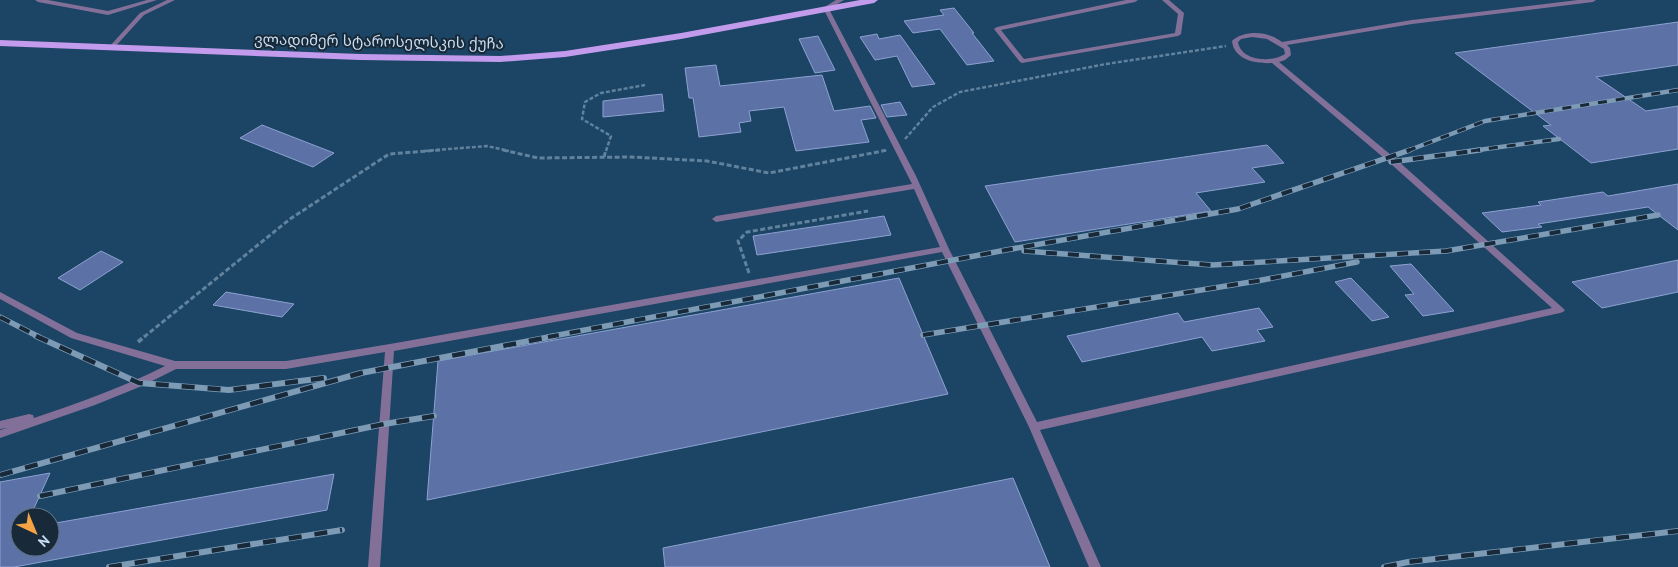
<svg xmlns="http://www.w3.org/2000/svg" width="1678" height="567" font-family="'PT Sans','Noto Sans Georgian',sans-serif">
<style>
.building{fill:#5c71a5;stroke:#8da2d1}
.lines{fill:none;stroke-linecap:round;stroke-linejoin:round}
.path-far2{stroke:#60829d;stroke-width:2.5;stroke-dasharray:4 2;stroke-linecap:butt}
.path-far1{stroke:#60829d;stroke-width:3;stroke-dasharray:5 2.5;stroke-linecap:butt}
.path{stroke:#60829d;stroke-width:4;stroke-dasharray:5.5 3;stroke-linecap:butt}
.service{fill:#837098;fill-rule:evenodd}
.primary{fill:#c39bed;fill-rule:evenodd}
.rail-far2-casing{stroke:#7d9bb5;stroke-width:4.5}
.rail-far1-casing{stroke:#7d9bb5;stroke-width:5.5}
.rail-casing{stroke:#7d9bb5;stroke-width:6}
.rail-far2{stroke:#182939;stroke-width:3;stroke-dasharray:9;stroke-linecap:butt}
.rail-far1{stroke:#182939;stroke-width:4;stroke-dasharray:11;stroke-linecap:butt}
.rail{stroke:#182939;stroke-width:4.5;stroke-dasharray:13;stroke-linecap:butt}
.labels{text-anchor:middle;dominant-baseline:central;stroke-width:4;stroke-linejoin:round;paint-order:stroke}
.far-street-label{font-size:15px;fill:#c7ddf1;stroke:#182939}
</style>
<rect width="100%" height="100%" fill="#1b4465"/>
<g class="building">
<path d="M 954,8 L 974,33 L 972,33 L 994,61 L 967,65 L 940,29 L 913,33 L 904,21 L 944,15 L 940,10 Z"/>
<path d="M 1678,22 L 1678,65 L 1596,77 L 1646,111 L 1678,106 L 1678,149 L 1591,163 L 1543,126 L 1551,125 L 1455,53 Z"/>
<path d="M 877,34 L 879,39 L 900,35 L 935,84 L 912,87 L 897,56 L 875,60 L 860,37 Z"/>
<path d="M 818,36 L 835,70 L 815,73 L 799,39 Z"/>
<path d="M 716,65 L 720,86 L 822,75 L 834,111 L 870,106 L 876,118 L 861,120 L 869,142 L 796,151 L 784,107 L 749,111 L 751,121 L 739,123 L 741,132 L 699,137 L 693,98 L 689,98 L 685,68 Z"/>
<path d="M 662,94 L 664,111 L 603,117 L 603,101 Z"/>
<path d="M 900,102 L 907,115 L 887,117 L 881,105 Z"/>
<path d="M 262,125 L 334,153 L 313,167 L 240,138 Z"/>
<path d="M 1267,145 L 1284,163 L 1252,168 L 1265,182 L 1196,193 L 1211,211 L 1015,242 L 985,186 Z"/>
<path d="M 1678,184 L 1678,230 L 1648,207 L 1538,224 L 1542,227 L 1502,232 L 1482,213 L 1541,205 L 1538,202 L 1603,192 L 1608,196 Z"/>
<path d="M 884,216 L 891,235 L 757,255 L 753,236 Z"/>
<path d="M 101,251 L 123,262 L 80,290 L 58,278 Z"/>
<path d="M 1678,260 L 1678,292 L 1602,308 L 1572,282 Z"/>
<path d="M 1411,264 L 1454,311 L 1423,316 L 1405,295 L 1414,294 L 1390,266 Z"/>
<path d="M 899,278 L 948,394 L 427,500 L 438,361 Z"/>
<path d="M 1351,278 L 1389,317 L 1372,321 L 1335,282 Z"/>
<path d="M 226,292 L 294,304 L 282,317 L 213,305 Z"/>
<path d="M 1259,308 L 1273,327 L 1257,330 L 1265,341 L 1212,351 L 1202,337 L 1082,362 L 1067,336 L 1178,313 L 1184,322 Z"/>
<path d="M 50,473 L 30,517 L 20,517 L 20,547 L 50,547 L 50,524 L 334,474 L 327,510 L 14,567 L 0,567 L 0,482 Z"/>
<path d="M 1013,478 L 1050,567 L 665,567 L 663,548 Z"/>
</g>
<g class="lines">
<g class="path-far2">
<path d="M 905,139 L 933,107 L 960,92 L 1106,64 L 1226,46"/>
<path d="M 424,151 L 487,146 L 509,151"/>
<path d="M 606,151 L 611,136 L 582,119 L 585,102 L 601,93 L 645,85"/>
<path d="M 882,151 L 888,150"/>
</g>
<g class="path-far1">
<path d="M 503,150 L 538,158 L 632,157 L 707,161 L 769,173 L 888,150"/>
<path d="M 604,157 L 606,150"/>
<path d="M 749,273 L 738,241 L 747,232 L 868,211"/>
<path d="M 144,337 L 290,219 L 389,154 L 440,150"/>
</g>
<path class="path" d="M 138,342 L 145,336"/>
<g class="service">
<path d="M 35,0 L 48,0 L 108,11 L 147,0 L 157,0 L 108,15 L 38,2 Z"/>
<path d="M 167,0 L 175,0 L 144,15 L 113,49 L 109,49 L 109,47 L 140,13 Z"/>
<path d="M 836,0 L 844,0 L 829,9 L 916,176 L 949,249 L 1037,422 L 1552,308 L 1391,164 L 1272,63 C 1256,64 1234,60 1232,41 C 1241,32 1260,31 1271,36 C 1275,37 1279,40 1282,42 L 1412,20 L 1578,0 L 1596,0 L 1593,2 L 1412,24 L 1287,45 L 1290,48 L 1291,55 L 1285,60 L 1279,62 L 1397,160 L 1565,310 L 1563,312 L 1560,313 L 1040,430 L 1101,567 L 1089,567 L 1029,427 L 942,252 L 394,351 L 380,567 L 368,567 L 385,352 L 286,369 L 176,369 L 142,386 L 95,405 L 0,438 L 0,430 L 7,428 L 0,429 L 0,421 L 29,414 L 33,415 L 34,418 C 79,403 123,387 165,366 L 71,338 L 0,299 L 0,292 L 77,333 L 175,361 L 286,361 L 390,344 L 940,247 L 914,189 L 716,222 L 712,219 L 716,216 L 912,184 L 823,8 ZM 1252,37 L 1267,39 L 1284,49 L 1285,54 C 1271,63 1241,61 1238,42 L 1241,39 Z"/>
<path d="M 1126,0 L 1138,0 L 1135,2 L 1001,30 L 1024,59 L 1175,33 L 1178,14 L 1162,0 L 1169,0 L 1184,13 L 1181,34 L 1178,36 L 1022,63 L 1020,62 L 994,29 L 997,27 Z"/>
</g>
<path class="primary" d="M 860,0 L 878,0 L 874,3 L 681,39 L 565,57 L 500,62 L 360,60 L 0,46 L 0,40 L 360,54 L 500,56 L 565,51 L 681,33 Z"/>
<defs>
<g id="rail-far2">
<path d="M 1407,151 L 1485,121 L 1678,90"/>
<path d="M 1471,151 L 1559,139"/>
</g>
<g id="rail-far1">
<path d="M 1391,162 L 1480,150"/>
<path d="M 1024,251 L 1212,265 L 1446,251 L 1658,215"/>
<path d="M 0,317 L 39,337"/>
<path d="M 923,335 L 1257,281 L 1357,262"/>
<path d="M 548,337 L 1006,250 L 1238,209 L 1410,150"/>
</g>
<g id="rail">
<path d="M 36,336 L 139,383 L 229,390 L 324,378"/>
<path d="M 0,475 L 361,373 L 555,336"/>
<path d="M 40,496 L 384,424 L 434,416"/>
<path d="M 109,567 L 342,530"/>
<path d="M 1384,567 L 1408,562 L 1678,531"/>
</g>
</defs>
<use href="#rail-far2" class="rail-far2-casing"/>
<use href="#rail-far1" class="rail-far1-casing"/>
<use href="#rail" class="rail-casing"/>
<use href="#rail-far2" class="rail-far2"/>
<use href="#rail-far1" class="rail-far1"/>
<use href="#rail" class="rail"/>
</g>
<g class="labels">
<g class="far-street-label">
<text transform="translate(379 41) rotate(1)">ვლადიმერ სტაროსელსკის ქუჩა</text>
</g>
</g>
<g transform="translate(35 532) rotate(136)"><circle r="24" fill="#182939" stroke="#5e7183"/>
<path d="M0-4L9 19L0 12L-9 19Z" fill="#f5a345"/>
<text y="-8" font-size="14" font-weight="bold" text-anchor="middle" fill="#c7ddf1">N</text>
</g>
</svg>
